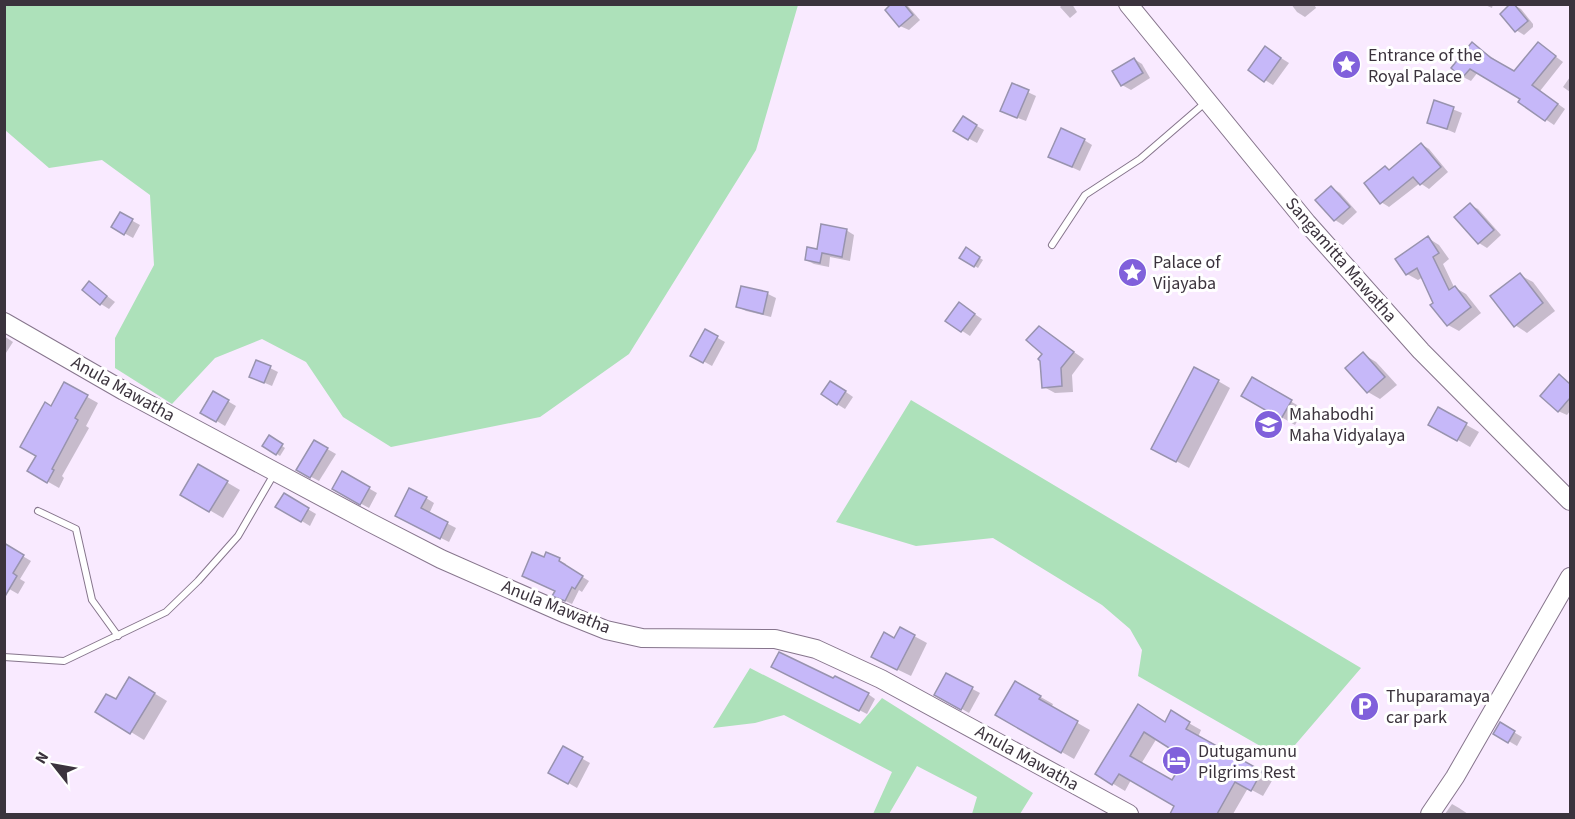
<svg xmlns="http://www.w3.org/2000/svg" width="1575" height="819" font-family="'Source Sans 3',sans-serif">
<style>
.green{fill:#ade1ba}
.shadow{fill:#0003;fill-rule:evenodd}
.building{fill:#c6b8f9;stroke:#9893ae;stroke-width:1.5;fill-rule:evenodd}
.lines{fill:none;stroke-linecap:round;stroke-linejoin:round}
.service-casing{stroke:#86758c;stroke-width:8}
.secondary-casing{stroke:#86758c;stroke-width:20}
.service{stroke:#fff;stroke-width:6}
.secondary{stroke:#fff;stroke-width:18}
.labels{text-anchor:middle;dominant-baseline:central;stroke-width:6;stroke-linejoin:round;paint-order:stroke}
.poi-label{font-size:18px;fill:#3b333d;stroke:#fff;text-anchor:start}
.street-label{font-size:18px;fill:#3b333d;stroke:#fff}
</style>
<rect width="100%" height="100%" fill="#f9eaff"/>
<g class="green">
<path d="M 5,4 L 798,4 L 798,5 L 756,150 L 629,354 L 540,417 L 391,447 L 343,417 L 306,362 L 262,339 L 215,358 L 172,404 L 115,368 L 115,338 L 154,265 L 150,195 L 102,160 L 49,168 L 5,130 Z"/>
<path d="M 911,400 L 1361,668 L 1283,759 L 1138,676 L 1142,650 L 1130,629 L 1102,605 L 993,538 L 916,546 L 836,522 Z"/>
<path d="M 750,668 L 860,724 L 882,698 L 1033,793 L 1020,814 L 972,814 L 977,797 L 917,766 L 889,814 L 873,814 L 892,772 L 784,715 L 755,723 L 713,728 Z"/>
</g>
<g class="shadow">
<path d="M 893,4 L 907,5 L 920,20 L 909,30 L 900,26 Z"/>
<path d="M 1063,4 L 1072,4 L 1077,12 L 1070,18 L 1060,7 Z"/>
<path d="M 1291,4 L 1314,4 L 1316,8 L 1305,17 L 1297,12 Z"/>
<path d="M 1483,4 L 1493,4 L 1492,8 Z"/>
<path d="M 1512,4 L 1521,9 L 1533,24 L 1533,27 L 1524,35 L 1516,30 Z"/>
<path d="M 1473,44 L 1514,73 L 1539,44 L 1563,62 L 1540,91 L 1565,109 L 1554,125 L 1520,102 L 1523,99 L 1478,72 L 1471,81 L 1463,77 Z"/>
<path d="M 1273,53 L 1289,63 L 1273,85 L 1265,80 Z"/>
<path d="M 1134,59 L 1142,64 L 1150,78 L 1131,90 L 1122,85 Z"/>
<path d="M 1570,77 L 1570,92 L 1563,87 Z"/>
<path d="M 1013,85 L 1036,96 L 1026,121 L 1010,115 Z"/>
<path d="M 1435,102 L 1462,113 L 1455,133 L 1429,122 Z"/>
<path d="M 963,118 L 984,130 L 977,143 L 955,131 Z"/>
<path d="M 1084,140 L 1092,145 L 1080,171 L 1058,161 Z"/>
<path d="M 1421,144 L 1429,149 L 1448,172 L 1429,189 L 1420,183 L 1389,207 L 1381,202 L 1390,170 Z"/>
<path d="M 1332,188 L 1340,193 L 1357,212 L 1343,225 L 1335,220 Z"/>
<path d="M 1470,205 L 1478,209 L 1501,235 L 1487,248 L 1479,243 L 1456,217 Z"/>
<path d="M 120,214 L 140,225 L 133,238 L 113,227 Z"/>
<path d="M 846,230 L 854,235 L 850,261 L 830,257 L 829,267 L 814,264 L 806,260 Z"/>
<path d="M 1428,238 L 1439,245 L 1449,259 L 1443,264 L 1454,287 L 1466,294 L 1481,313 L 1459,331 L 1448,325 L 1423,277 L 1418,280 L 1407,274 Z"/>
<path d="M 966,249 L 983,260 L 978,268 L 961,258 Z"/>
<path d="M 1520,275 L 1533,282 L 1555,311 L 1527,333 L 1515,325 Z"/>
<path d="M 90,283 L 115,302 L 109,309 L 101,304 Z"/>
<path d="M 742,288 L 768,294 L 776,298 L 771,317 L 746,311 L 738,307 Z"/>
<path d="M 967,309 L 982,319 L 970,336 L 947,321 Z"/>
<path d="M 1039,328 L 1084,359 L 1072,375 L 1073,392 L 1055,393 L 1044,387 L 1044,354 Z"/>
<path d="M 705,331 L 725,342 L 712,366 L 692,355 Z"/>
<path d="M 4,336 L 13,342 L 4,356 Z"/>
<path d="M 1363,354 L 1376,362 L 1397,385 L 1380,399 L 1368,392 Z"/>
<path d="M 270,368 L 278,372 L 272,386 L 251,377 Z"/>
<path d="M 1560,376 L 1570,383 L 1570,411 L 1567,415 L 1558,411 Z"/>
<path d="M 1252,379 L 1304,409 L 1295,425 L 1243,395 Z"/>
<path d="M 1218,381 L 1230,388 L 1189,468 L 1165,455 Z"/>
<path d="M 64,384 L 98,403 L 86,426 L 89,428 L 62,476 L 64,478 L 59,488 L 29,471 L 37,455 L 52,408 Z"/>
<path d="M 839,387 L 853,397 L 845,409 L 837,404 Z"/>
<path d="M 214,393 L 236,406 L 225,426 L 202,412 Z"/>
<path d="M 1438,409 L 1479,432 L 1470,447 L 1430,424 Z"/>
<path d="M 269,437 L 285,448 L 280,456 L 264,445 Z"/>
<path d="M 315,442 L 336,454 L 319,481 L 298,470 Z"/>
<path d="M 199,466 L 240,490 L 223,518 L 182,494 Z"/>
<path d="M 342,473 L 377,493 L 369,508 L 334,489 Z"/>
<path d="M 284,495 L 316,514 L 310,526 L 277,506 Z"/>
<path d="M 426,498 L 434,503 L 429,514 L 456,528 L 449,542 L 405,520 Z"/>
<path d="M 4,545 L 31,561 L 20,579 L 25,582 L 18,594 L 4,586 Z"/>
<path d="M 545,559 L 559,560 L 566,564 L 565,566 L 589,581 L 582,592 L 579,590 L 572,604 L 561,599 Z"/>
<path d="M 901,629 L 927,643 L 911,676 L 886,664 Z"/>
<path d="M 780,670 L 868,694 L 875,699 L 867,714 Z"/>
<path d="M 946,675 L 980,693 L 969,713 L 936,694 Z"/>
<path d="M 1016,683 L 1053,704 L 1051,708 L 1090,730 L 1074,759 L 997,715 Z"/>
<path d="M 142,686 L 167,701 L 144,740 L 97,711 Z"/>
<path d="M 1138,706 L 1166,724 L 1171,713 L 1201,730 L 1198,737 L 1273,779 L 1263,796 L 1248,788 L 1233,814 L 1171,814 L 1177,806 L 1131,780 L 1125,791 L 1097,774 ZM 1157,738 L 1187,757 L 1173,782 L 1141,764 Z"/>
<path d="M 1500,724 L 1522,737 L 1517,746 L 1495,733 Z"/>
<path d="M 563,748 L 590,763 L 577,788 L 550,772 Z"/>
<path d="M 1452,804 L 1459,808 L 1468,814 L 1445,814 Z"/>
</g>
<g class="building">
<path d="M 891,4 L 904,4 L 913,15 L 899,27 L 885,10 Z"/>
<path d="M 1510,4 L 1514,4 L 1528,21 L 1515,32 L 1500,14 Z"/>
<path d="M 1472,42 L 1491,58 L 1514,71 L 1538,42 L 1556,56 L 1532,85 L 1558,104 L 1545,121 L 1518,102 L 1520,99 L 1470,69 L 1462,78 L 1451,68 Z"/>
<path d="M 1265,46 L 1281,58 L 1264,82 L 1248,70 Z"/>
<path d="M 1134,58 L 1143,73 L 1121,86 L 1112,71 Z"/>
<path d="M 1012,83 L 1029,90 L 1017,118 L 1000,111 Z"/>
<path d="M 1434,100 L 1454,107 L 1447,129 L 1427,123 Z"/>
<path d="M 963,116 L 977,125 L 968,140 L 953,131 Z"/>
<path d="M 1061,128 L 1085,139 L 1072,167 L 1048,157 Z"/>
<path d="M 1421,143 L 1441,167 L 1420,185 L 1413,177 L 1380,204 L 1364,183 L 1385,166 L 1389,170 Z"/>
<path d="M 1331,186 L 1350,207 L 1334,221 L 1315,200 Z"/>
<path d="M 1470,203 L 1494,230 L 1478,244 L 1454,217 Z"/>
<path d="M 120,212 L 133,219 L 124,235 L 111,227 Z"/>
<path d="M 821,224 L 847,229 L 842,257 L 822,253 L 820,263 L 805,260 L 807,247 L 817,249 Z"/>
<path d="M 1428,236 L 1439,253 L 1433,257 L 1449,290 L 1455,286 L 1471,307 L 1447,326 L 1430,305 L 1433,303 L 1417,268 L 1406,275 L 1395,259 Z"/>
<path d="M 966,247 L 980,257 L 974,267 L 959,258 Z"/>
<path d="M 1520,273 L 1543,303 L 1514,327 L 1490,296 Z"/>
<path d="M 89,281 L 107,296 L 100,305 L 82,290 Z"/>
<path d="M 741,286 L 768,292 L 763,314 L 736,307 Z"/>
<path d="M 959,302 L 975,314 L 961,332 L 945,321 Z"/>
<path d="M 1039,326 L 1074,352 L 1061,368 L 1062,386 L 1042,388 L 1040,361 L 1038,359 L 1042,354 L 1026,340 Z"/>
<path d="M 705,329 L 718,336 L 703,363 L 690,356 Z"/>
<path d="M 1363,352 L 1385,377 L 1367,393 L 1345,368 Z"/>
<path d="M 256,360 L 271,366 L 264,383 L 249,377 Z"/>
<path d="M 1194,367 L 1219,380 L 1176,462 L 1151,449 Z"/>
<path d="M 1559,374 L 1570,384 L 1570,398 L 1558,412 L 1540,396 Z"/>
<path d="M 1252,377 L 1292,400 L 1281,419 L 1241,396 Z"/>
<path d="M 830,381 L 846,391 L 837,405 L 821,394 Z"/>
<path d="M 64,382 L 88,395 L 75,418 L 78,420 L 52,469 L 54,470 L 47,483 L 27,471 L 36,456 L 20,447 L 45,402 L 51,406 Z"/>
<path d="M 213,391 L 229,400 L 216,422 L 200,413 Z"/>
<path d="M 1438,407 L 1467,423 L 1457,441 L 1428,425 Z"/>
<path d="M 269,435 L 283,444 L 276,455 L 262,446 Z"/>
<path d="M 314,440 L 328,448 L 310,478 L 296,470 Z"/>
<path d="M 198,464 L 228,481 L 209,512 L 180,495 Z"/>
<path d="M 342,471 L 370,487 L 360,505 L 332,489 Z"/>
<path d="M 409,488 L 427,497 L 421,508 L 448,522 L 440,539 L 395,516 Z"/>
<path d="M 284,493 L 309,508 L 301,522 L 275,507 Z"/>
<path d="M 4,543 L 24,555 L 13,573 L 17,576 L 4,598 Z"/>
<path d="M 532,552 L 544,557 L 546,552 L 560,558 L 559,561 L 583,576 L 575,589 L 572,587 L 565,601 L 552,596 L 555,591 L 522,576 Z"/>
<path d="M 900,627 L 915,635 L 897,670 L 871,657 L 884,632 L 894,638 Z"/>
<path d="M 779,652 L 833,678 L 835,676 L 869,693 L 859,711 L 771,667 Z"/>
<path d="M 946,673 L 973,687 L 961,710 L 934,695 Z"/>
<path d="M 129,677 L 155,693 L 130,734 L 95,712 L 106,694 L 116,699 Z"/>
<path d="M 1015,681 L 1041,696 L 1039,699 L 1078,721 L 1061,753 L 995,715 Z"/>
<path d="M 1138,704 L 1165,722 L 1171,710 L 1190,722 L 1186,729 L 1262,771 L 1251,791 L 1235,782 L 1217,814 L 1170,814 L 1174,806 L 1119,774 L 1112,785 L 1095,774 ZM 1144,732 L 1185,758 L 1172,780 L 1130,756 Z"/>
<path d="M 1500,722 L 1515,731 L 1508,743 L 1493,734 Z"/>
<path d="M 563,746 L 583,757 L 568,784 L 548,773 Z"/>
</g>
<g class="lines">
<defs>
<g id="service">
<path d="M 1052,245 L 1085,195 L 1140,159 L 1206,102"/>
<path d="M 38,511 L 76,529 L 92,600 L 118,636"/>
<path d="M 4,657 L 64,661 L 166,612 L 198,581 L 238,536 L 274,474"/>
</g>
<g id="secondary">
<path d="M 1128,4 L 1307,223 L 1421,351 L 1570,501"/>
<path d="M 4,322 L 124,391 L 369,522 L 441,559 L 566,614 L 606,630 L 642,638 L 775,639 L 816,649 L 881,679 L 1129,814"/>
<path d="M 1430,814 L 1455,777 L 1570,577"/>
</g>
</defs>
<use href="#service" class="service-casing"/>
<use href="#secondary" class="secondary-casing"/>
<use href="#service" class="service"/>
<use href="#secondary" class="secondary"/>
</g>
<defs>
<symbol id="sight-disc" viewBox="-11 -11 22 22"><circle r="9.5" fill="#8060db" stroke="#fff"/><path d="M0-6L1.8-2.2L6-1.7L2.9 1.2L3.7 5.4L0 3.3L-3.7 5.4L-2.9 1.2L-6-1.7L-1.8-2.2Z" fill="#fff"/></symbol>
<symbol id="school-disc" viewBox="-11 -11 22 22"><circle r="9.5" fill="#8060db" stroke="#fff"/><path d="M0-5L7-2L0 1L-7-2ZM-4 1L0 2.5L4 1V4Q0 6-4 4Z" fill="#fff"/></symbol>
<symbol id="parking-disc" viewBox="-11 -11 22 22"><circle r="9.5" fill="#8060db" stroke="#fff"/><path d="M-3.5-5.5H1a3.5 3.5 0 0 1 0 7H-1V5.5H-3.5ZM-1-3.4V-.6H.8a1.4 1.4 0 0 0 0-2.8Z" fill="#fff"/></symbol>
<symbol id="hotel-disc" viewBox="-11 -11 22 22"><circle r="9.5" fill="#8060db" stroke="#fff"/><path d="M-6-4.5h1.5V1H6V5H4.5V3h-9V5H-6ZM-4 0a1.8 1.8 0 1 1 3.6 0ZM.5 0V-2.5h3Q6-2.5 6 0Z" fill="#fff"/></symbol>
</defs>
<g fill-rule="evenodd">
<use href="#sight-disc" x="1330" y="48" width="33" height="33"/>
<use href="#sight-disc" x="1116" y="256" width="33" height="33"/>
<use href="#school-disc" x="1252" y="408" width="33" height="33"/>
<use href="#parking-disc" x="1348" y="690" width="33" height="33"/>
<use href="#hotel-disc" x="1160" y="744" width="33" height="33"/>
</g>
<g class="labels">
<g class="poi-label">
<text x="1368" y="55">Entrance of the<tspan x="1368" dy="21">Royal Palace</tspan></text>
<text x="1153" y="262">Palace of<tspan x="1153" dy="21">Vijayaba</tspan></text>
<text x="1289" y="414">Mahabodhi<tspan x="1289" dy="21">Maha Vidyalaya</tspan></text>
<text x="1386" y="696">Thuparamaya<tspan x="1386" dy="21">car park</tspan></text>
<text x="1198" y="751">Dutugamunu<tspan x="1198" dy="21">Pilgrims Rest</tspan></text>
</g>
<g class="street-label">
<text transform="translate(1341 260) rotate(49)">Sangamitta Mawatha</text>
<text transform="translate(123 389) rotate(29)">Anula Mawatha</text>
<text transform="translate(556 607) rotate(22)">Anula Mawatha</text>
<text transform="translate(1027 758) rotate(29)">Anula Mawatha</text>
</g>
</g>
<rect width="1575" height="819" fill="none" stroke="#3b333d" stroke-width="12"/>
<g transform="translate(54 765) rotate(301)" stroke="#ffffff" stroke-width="4.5" paint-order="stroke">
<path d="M0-4.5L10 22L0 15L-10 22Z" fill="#3b333d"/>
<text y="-9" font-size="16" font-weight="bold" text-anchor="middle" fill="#3b333d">N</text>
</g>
</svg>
